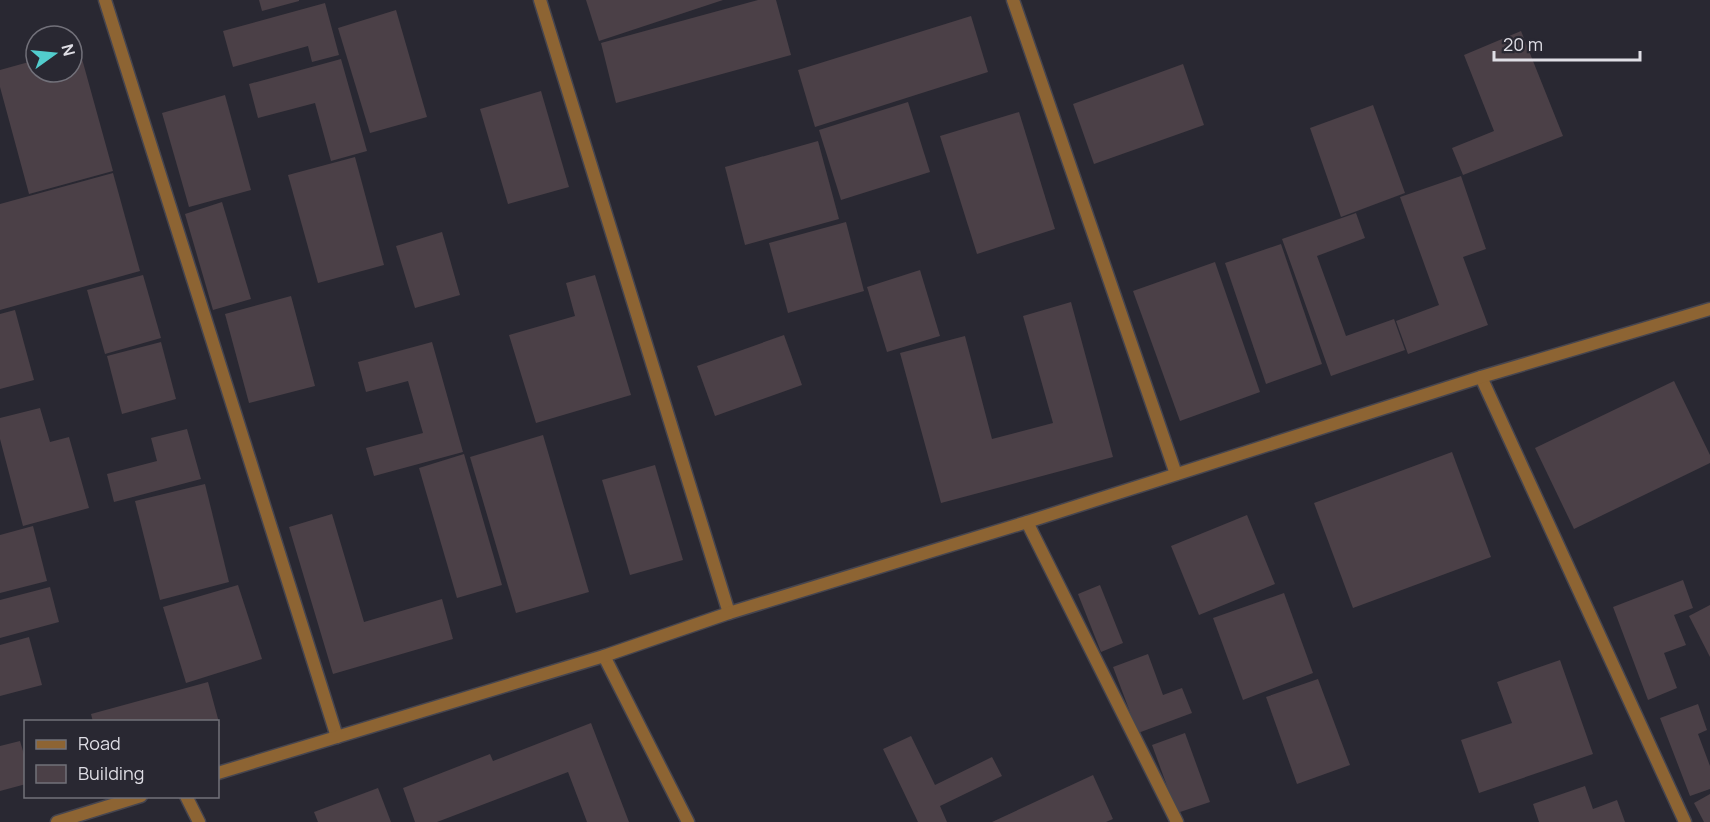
<svg xmlns="http://www.w3.org/2000/svg" width="1710" height="822" font-family="Manrope,sans-serif">
<style>
.building{fill:#4b4047}
.lines{fill:none;stroke-linecap:round;stroke-linejoin:round}
.street-casing{stroke:#46454f;stroke-width:15}
.street{stroke:#8d6433;stroke-width:12}
</style>
<rect width="100%" height="100%" fill="#292832"/>
<g class="building">
<path d="M 259,0 L 299,0 L 299,1 L 262,11 Z"/>
<path d="M 586,0 L 723,0 L 599,41 Z"/>
<path d="M 758,0 L 776,0 L 791,55 L 616,103 L 601,43 Z"/>
<path d="M 325,3 L 339,55 L 312,62 L 308,46 L 233,67 L 223,31 Z"/>
<path d="M 396,10 L 427,117 L 370,133 L 338,28 Z"/>
<path d="M 971,16 L 988,72 L 815,127 L 798,70 Z"/>
<path d="M 1521,31 L 1563,136 L 1463,175 L 1452,148 L 1494,131 L 1464,55 Z"/>
<path d="M 79,48 L 113,171 L 29,194 L 0,87 L 0,70 L 36,60 L 36,72 L 72,72 L 72,50 Z"/>
<path d="M 341,59 L 367,151 L 331,161 L 315,103 L 258,118 L 249,84 Z"/>
<path d="M 1183,64 L 1204,125 L 1094,164 L 1073,104 Z"/>
<path d="M 541,91 L 569,187 L 508,204 L 480,109 Z"/>
<path d="M 225,95 L 251,190 L 189,207 L 162,113 Z"/>
<path d="M 908,102 L 930,172 L 841,200 L 819,130 Z"/>
<path d="M 1373,105 L 1405,193 L 1341,217 L 1310,128 Z"/>
<path d="M 1019,112 L 1055,229 L 977,254 L 940,136 Z"/>
<path d="M 818,141 L 839,219 L 745,245 L 725,167 Z"/>
<path d="M 355,157 L 384,265 L 318,283 L 288,175 Z"/>
<path d="M 113,173 L 140,271 L 0,310 L 0,204 Z"/>
<path d="M 1461,176 L 1486,249 L 1463,257 L 1488,325 L 1408,354 L 1396,321 L 1439,305 L 1400,197 Z"/>
<path d="M 222,202 L 251,299 L 213,310 L 185,214 Z"/>
<path d="M 1356,213 L 1365,238 L 1317,256 L 1346,336 L 1394,319 L 1405,350 L 1331,376 L 1282,239 Z"/>
<path d="M 846,222 L 864,291 L 788,313 L 769,243 Z"/>
<path d="M 442,232 L 460,295 L 415,308 L 396,246 Z"/>
<path d="M 1281,244 L 1322,364 L 1266,384 L 1225,263 Z"/>
<path d="M 1215,262 L 1260,392 L 1180,421 L 1133,291 Z"/>
<path d="M 920,270 L 940,336 L 887,352 L 867,287 Z"/>
<path d="M 143,275 L 161,338 L 105,354 L 87,290 Z"/>
<path d="M 595,275 L 631,395 L 536,423 L 509,335 L 575,316 L 566,283 Z"/>
<path d="M 291,296 L 315,386 L 249,403 L 225,314 Z"/>
<path d="M 1071,302 L 1113,457 L 941,503 L 900,353 L 965,336 L 992,439 L 1053,423 L 1023,316 Z"/>
<path d="M 15,310 L 34,380 L 0,389 L 0,314 Z"/>
<path d="M 784,335 L 802,385 L 715,416 L 697,366 Z"/>
<path d="M 161,342 L 176,399 L 122,414 L 107,356 Z"/>
<path d="M 432,342 L 463,452 L 374,476 L 366,448 L 423,433 L 408,381 L 366,392 L 358,362 Z"/>
<path d="M 1674,381 L 1710,455 L 1710,463 L 1574,529 L 1535,448 Z"/>
<path d="M 40,408 L 50,442 L 69,437 L 89,508 L 23,526 L 0,439 L 0,418 Z"/>
<path d="M 187,429 L 201,479 L 114,502 L 107,474 L 157,461 L 151,438 Z"/>
<path d="M 543,435 L 589,592 L 516,613 L 470,457 Z"/>
<path d="M 1452,452 L 1491,557 L 1353,608 L 1314,503 Z"/>
<path d="M 464,454 L 502,585 L 457,598 L 419,468 Z"/>
<path d="M 655,465 L 683,560 L 630,575 L 602,480 Z"/>
<path d="M 205,484 L 229,582 L 160,600 L 135,501 Z"/>
<path d="M 332,514 L 364,622 L 442,599 L 453,639 L 333,674 L 289,527 Z"/>
<path d="M 1247,515 L 1275,584 L 1199,615 L 1171,546 Z"/>
<path d="M 33,526 L 47,581 L 0,593 L 0,535 Z"/>
<path d="M 1683,580 L 1693,608 L 1674,615 L 1686,645 L 1664,653 L 1677,688 L 1648,700 L 1613,607 Z"/>
<path d="M 238,585 L 262,659 L 186,683 L 163,607 Z"/>
<path d="M 1100,585 L 1123,643 L 1101,652 L 1078,594 Z"/>
<path d="M 50,587 L 59,622 L 0,638 L 0,600 Z"/>
<path d="M 1284,593 L 1313,673 L 1243,700 L 1213,618 Z"/>
<path d="M 1710,605 L 1710,657 L 1689,616 Z"/>
<path d="M 29,637 L 42,685 L 0,696 L 0,645 Z"/>
<path d="M 1148,654 L 1163,695 L 1182,688 L 1192,713 L 1138,733 L 1113,667 Z"/>
<path d="M 1560,660 L 1593,754 L 1479,793 L 1461,740 L 1512,723 L 1497,682 Z"/>
<path d="M 1318,679 L 1350,765 L 1297,784 L 1266,697 Z"/>
<path d="M 208,682 L 220,726 L 218,727 L 218,722 L 93,722 L 91,714 Z"/>
<path d="M 1698,704 L 1707,730 L 1698,734 L 1710,766 L 1710,789 L 1690,796 L 1660,718 Z"/>
<path d="M 591,723 L 629,822 L 587,822 L 568,772 L 437,822 L 415,822 L 403,788 L 490,754 L 493,761 Z"/>
<path d="M 1185,733 L 1210,802 L 1177,813 L 1152,745 Z"/>
<path d="M 911,736 L 935,785 L 992,757 L 1002,776 L 940,806 L 947,822 L 918,822 L 883,749 Z"/>
<path d="M 20,741 L 26,761 L 26,784 L 0,791 L 0,746 Z"/>
<path d="M 1093,775 L 1113,819 L 1106,822 L 992,822 Z"/>
<path d="M 1585,786 L 1593,809 L 1617,800 L 1625,822 L 1539,822 L 1533,804 Z"/>
<path d="M 378,788 L 391,822 L 318,822 L 314,812 Z"/>
<path d="M 1710,794 L 1710,822 L 1704,822 L 1694,803 Z"/>
</g>
<g class="lines">
<defs>
<g id="street">
<path d="M 105,0 L 337,737"/>
<path d="M 540,0 L 729,613"/>
<path d="M 1013,0 L 1176,474"/>
<path d="M 1481,377 L 1685,822"/>
<path d="M 1027,522 L 1177,822"/>
<path d="M 604,656 L 688,822"/>
<path d="M 218,773 L 604,656 L 729,613 L 1027,522 L 1481,377 L 1710,309"/>
<path d="M 186,796 L 199,822"/>
<path d="M 57,822 L 141,796"/>
</g>
</defs>
<use href="#street" class="street-casing"/>
<use href="#street" class="street"/>
</g>
<rect x="24" y="720" width="195" height="78" fill="#292832" stroke="#72717a" stroke-width="1.5"/>
<rect x="36" y="740" width="30" height="9" fill="#8d6433" stroke="#72717a" stroke-width="1.5"/>
<text x="78" y="750" font-size="18" fill="#dfdee5">Road</text>
<rect x="36" y="765" width="30" height="18" fill="#4b4047" stroke="#72717a" stroke-width="1.5"/>
<text x="78" y="780" font-size="18" fill="#dfdee5">Building</text>
<g transform="translate(54 54) rotate(75)"><circle r="28" fill="#292832" stroke="#72717a" stroke-width="1.5"/>
<path d="M0-4.5L10 22L0 15L-10 22Z" fill="#52cdcd"/>
<text y="-9" font-size="16" font-weight="bold" text-anchor="middle" fill="#dfdee5">N</text>
</g>
<path d="M1494 51v9h146v-9" fill="none" stroke="#dfdee5" stroke-width="3"/>
<text x="1503" y="51" font-size="18" fill="#dfdee5" stroke="#292832" stroke-width="4.5" paint-order="stroke">20 m</text>
</svg>
